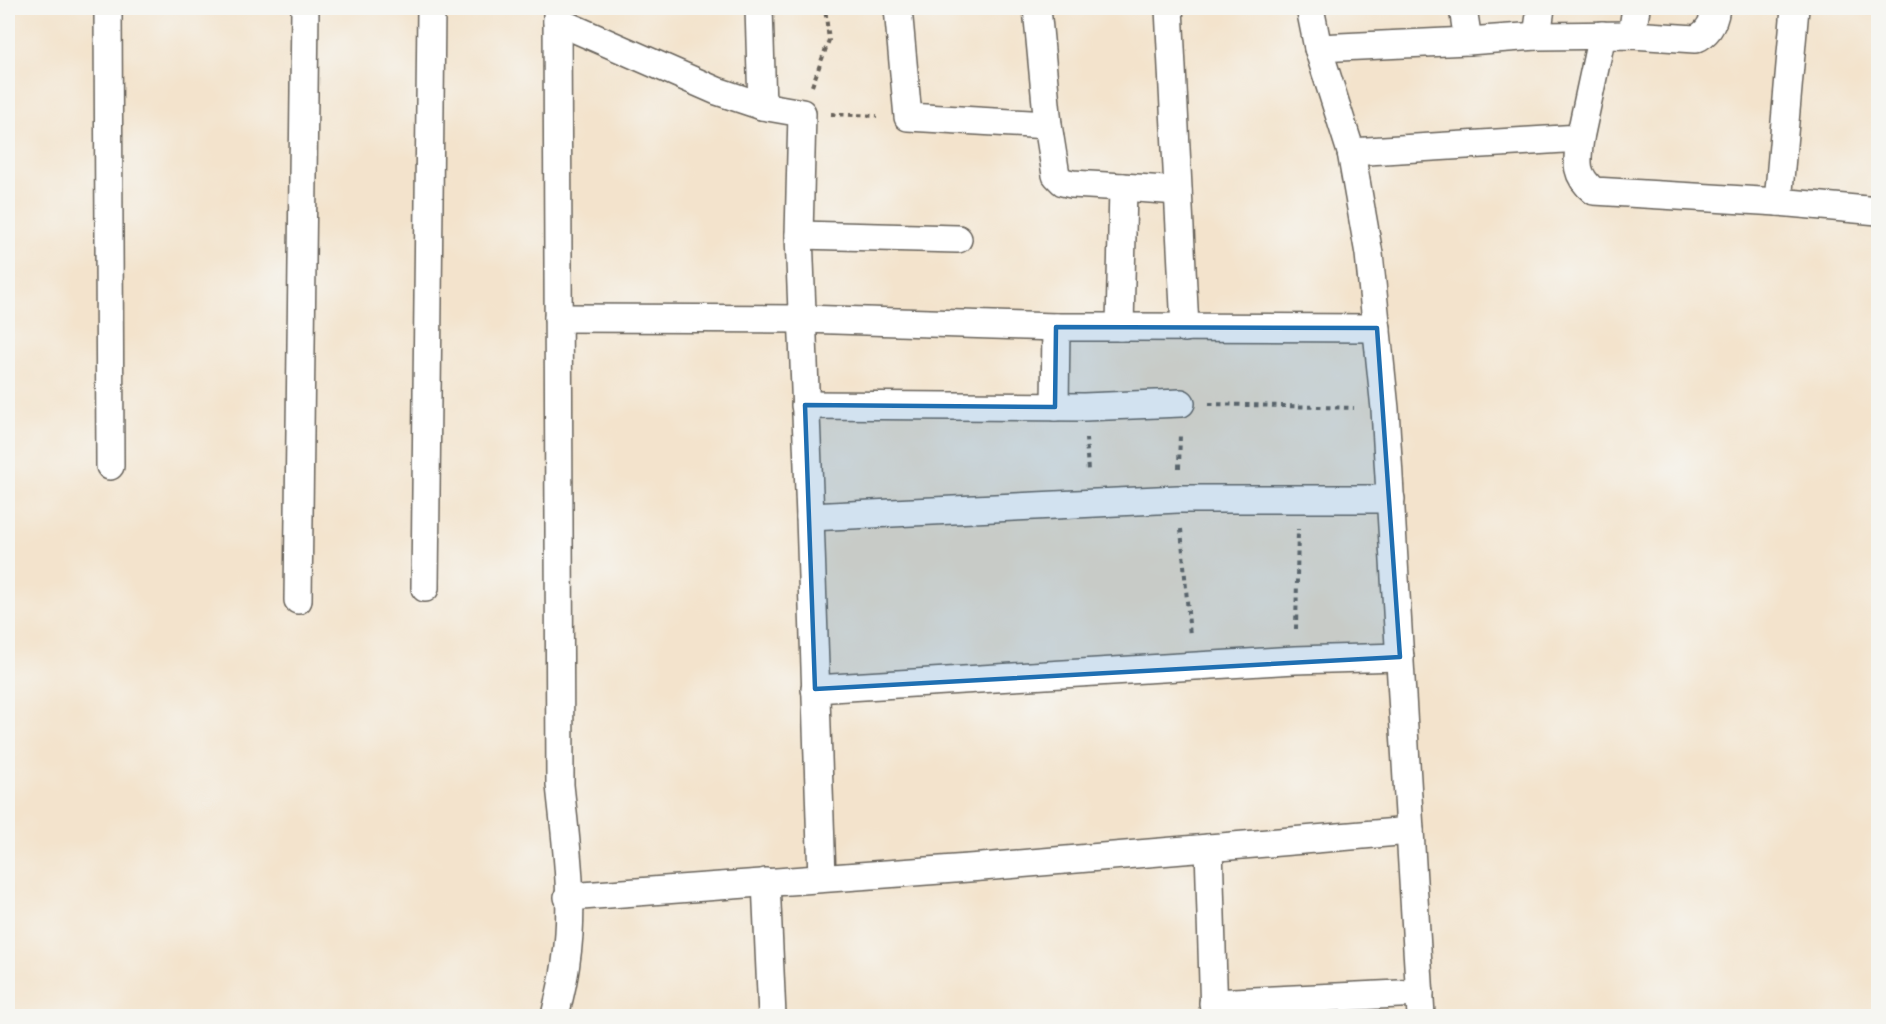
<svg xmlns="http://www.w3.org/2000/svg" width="1886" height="1024" font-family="Delius,sans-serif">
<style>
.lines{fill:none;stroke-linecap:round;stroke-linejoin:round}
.street-casing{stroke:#67625a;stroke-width:30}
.path{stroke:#67625a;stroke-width:4;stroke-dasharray:4.5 4.5;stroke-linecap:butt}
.street{stroke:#fff;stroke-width:27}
.marked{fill:#1f6fb2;fill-opacity:0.2;stroke:#1f6fb2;stroke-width:4.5;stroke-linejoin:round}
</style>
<rect width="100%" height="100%" fill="#f6f6f2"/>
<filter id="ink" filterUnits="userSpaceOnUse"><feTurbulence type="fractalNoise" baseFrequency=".0167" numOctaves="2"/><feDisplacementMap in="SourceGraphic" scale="12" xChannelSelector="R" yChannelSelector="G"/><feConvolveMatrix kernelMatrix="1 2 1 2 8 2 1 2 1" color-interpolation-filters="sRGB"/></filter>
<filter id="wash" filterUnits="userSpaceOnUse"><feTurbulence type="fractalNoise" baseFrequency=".008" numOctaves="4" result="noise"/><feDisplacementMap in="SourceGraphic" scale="24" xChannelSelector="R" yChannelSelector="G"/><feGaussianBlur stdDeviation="1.35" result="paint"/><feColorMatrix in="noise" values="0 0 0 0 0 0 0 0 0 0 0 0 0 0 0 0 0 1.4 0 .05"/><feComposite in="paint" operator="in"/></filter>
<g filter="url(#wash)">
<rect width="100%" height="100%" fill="#f3e3cc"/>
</g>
<g filter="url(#ink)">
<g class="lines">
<defs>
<g id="street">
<path d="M 108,8 L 110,466"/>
<path d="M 759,8 L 762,106"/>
<path d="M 898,8 L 908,117 L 1048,125"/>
<path d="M 1169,8 L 1185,328"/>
<path d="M 1310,8 L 1318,48 L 1351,152 L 1369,254 L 1385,409 L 1421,1016"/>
<path d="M 1463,8 L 1468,41"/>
<path d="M 557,21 L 717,91 L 762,106 L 802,113 L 799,235 L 810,517 L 1178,499 L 1391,499"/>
<path d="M 1632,35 L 1636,8"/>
<path d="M 1537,36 L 1541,8"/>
<path d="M 1318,48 L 1468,41 L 1537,36 L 1632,35 L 1695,39 C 1708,34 1714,22 1716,8"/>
<path d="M 1580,138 C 1577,161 1574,175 1594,191 L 1778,202 L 1878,211"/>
<path d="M 1351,152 L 1580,138 L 1602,35"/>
<path d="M 1123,187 L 1178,191"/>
<path d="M 1778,202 L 1795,8"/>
<path d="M 799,235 L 958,239"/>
<path d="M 558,318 L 803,319 L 1056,327 L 1120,327 L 1123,187 L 1072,184 L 1063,182 L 1056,175 L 1048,125 L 1037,8"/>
<path d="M 1120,327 L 1377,328"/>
<path d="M 805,405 L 1084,407 L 1181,403"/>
<path d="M 1055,407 L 1056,327"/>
<path d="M 810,517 L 822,878"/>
<path d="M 425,588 L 431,8"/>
<path d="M 298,600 L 305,8"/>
<path d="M 815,689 L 1295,660 L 1400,657"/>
<path d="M 1209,848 L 1214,1016"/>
<path d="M 766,882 L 772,1016"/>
<path d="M 568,897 L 982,867 L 1410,831"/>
<path d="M 1213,1003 L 1420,993"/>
<path d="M 555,1016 C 559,998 564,980 566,962 C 575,904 566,843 560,785 L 557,8"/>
</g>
</defs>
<use href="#street" class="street-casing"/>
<g class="path">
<path d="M 1878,8 L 1876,89 L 1878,89"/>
<path d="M 812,86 L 829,40 L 825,8"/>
<path d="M 831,114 L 877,116"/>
<path d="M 1209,404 L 1354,408"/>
<path d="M 1086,438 L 1088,472"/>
<path d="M 1179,468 L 1180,434"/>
<path d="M 1181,529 L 1190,636"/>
<path d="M 1296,629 L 1298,529"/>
</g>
<use href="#street" class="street"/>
</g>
</g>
<path class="marked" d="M 1056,327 L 1377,328 L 1400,657 L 815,689 L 805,405 L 1055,407 Z"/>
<rect width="1886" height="1024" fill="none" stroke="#f6f6f2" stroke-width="30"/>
</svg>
